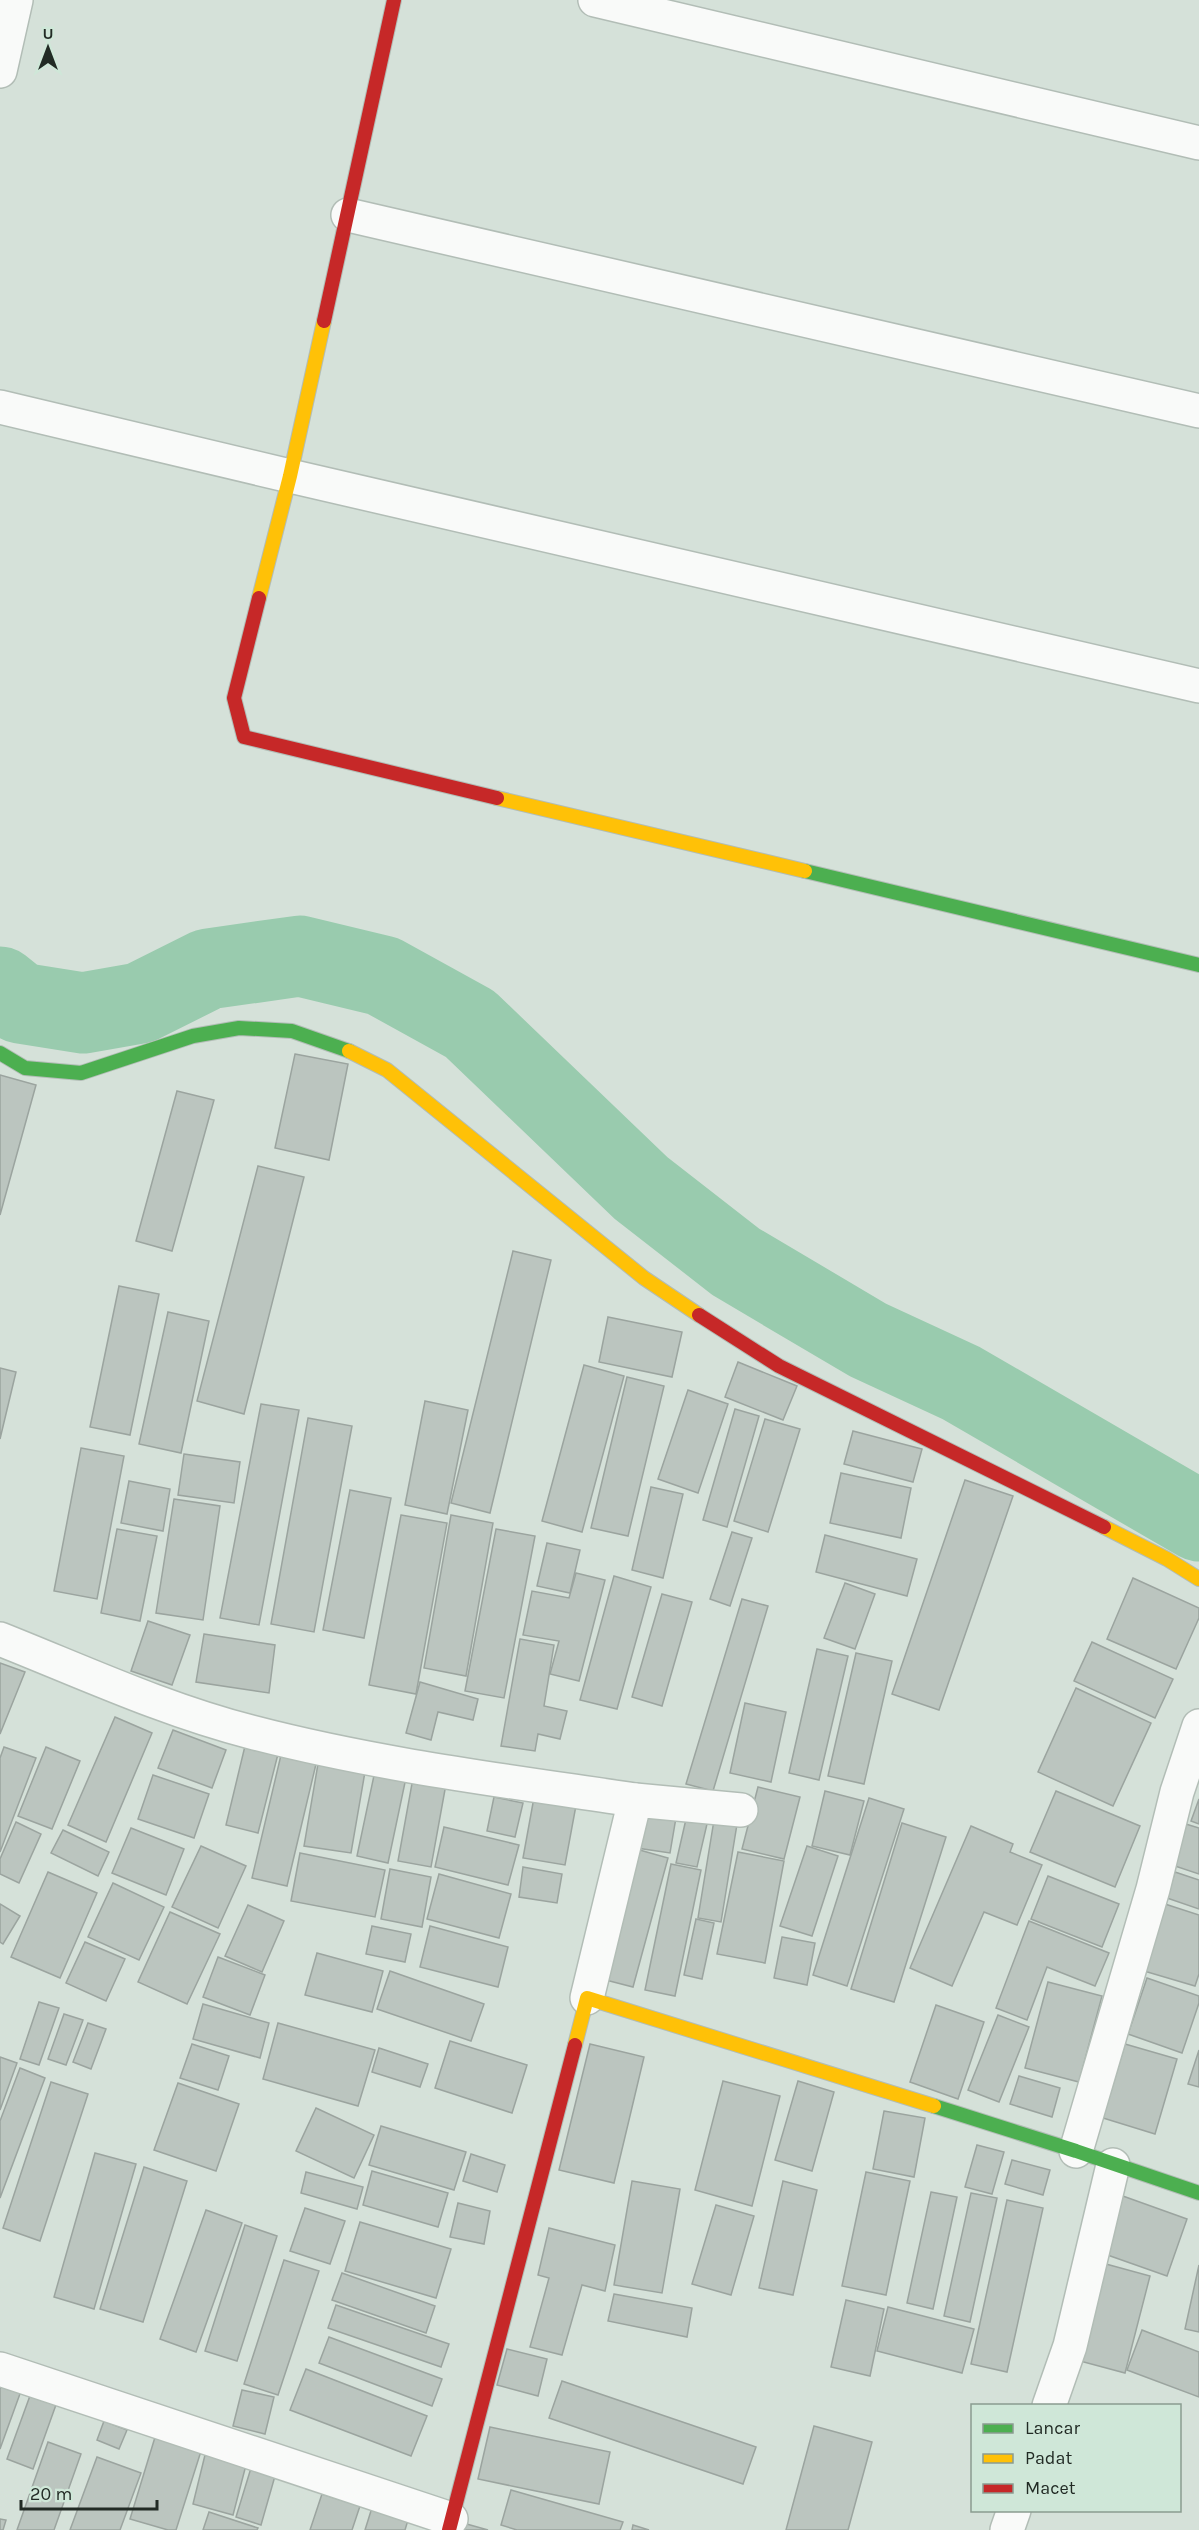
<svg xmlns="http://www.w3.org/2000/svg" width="1199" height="2530" font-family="Karla,sans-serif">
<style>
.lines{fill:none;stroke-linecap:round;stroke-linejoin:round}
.river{stroke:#99cbae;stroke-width:81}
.building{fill:#bbc5bf;stroke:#9ba49f;stroke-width:1.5}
.street-casing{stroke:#b2bdb6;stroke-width:36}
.fast-casing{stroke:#b2bdb6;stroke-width:16}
.slow-casing{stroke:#b2bdb6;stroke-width:16}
.jam-casing{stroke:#b2bdb6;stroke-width:16}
.street{stroke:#f9faf9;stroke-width:33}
.fast{stroke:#4caf50;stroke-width:14}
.slow{stroke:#ffc107;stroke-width:14}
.jam{stroke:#c62828;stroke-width:14}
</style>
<rect width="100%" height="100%" fill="#d5e1d9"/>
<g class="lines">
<path class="river" d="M 0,987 L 20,1003 L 83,1013 L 140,1003 L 208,969 L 300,956 L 383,976 L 470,1024 L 641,1188 L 736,1262 L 868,1340 L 961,1383 L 1199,1521"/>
</g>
<g class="building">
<path d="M 295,1054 L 348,1064 L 329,1160 L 275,1148 Z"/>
<path d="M 0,1075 L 36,1085 L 0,1215 Z"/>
<path d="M 177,1091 L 214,1100 L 172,1251 L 136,1241 Z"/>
<path d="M 258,1166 L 304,1177 L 244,1414 L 197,1401 Z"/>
<path d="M 513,1251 L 551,1260 L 490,1513 L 451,1503 Z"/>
<path d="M 119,1286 L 159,1294 L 130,1435 L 90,1427 Z"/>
<path d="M 168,1312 L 209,1321 L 181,1453 L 139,1444 Z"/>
<path d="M 608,1317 L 682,1332 L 672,1377 L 599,1362 Z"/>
<path d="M 738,1362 L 797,1386 L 783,1420 L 725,1397 Z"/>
<path d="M 584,1365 L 624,1376 L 582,1532 L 542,1521 Z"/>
<path d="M 0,1368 L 16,1372 L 0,1439 Z"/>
<path d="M 627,1377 L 664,1386 L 628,1536 L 591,1528 Z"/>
<path d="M 688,1390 L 728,1404 L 698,1493 L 658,1479 Z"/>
<path d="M 425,1401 L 468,1410 L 447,1514 L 405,1505 Z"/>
<path d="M 261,1404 L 299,1410 L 259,1625 L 220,1618 Z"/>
<path d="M 735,1409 L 759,1416 L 727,1527 L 703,1520 Z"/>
<path d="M 308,1418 L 352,1426 L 314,1632 L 271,1624 Z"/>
<path d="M 765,1419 L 800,1429 L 768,1532 L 734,1521 Z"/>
<path d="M 853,1431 L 922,1449 L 913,1482 L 844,1464 Z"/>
<path d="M 81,1448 L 124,1456 L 97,1599 L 54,1591 Z"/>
<path d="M 184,1454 L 240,1462 L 234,1503 L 178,1495 Z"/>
<path d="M 841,1473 L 911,1488 L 901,1538 L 830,1523 Z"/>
<path d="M 965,1480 L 1013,1496 L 939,1710 L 892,1694 Z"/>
<path d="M 129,1481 L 170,1489 L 163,1531 L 121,1523 Z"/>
<path d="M 651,1487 L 683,1494 L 663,1578 L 632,1570 Z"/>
<path d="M 350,1490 L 391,1498 L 364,1638 L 323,1630 Z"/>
<path d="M 174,1499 L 220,1506 L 203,1620 L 156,1613 Z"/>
<path d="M 401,1515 L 447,1523 L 416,1694 L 369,1685 Z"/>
<path d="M 451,1515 L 493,1523 L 466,1676 L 424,1668 Z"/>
<path d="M 117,1529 L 157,1536 L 140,1621 L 101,1613 Z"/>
<path d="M 496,1529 L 535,1536 L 504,1698 L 465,1691 Z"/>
<path d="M 732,1532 L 752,1538 L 730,1606 L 710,1599 Z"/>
<path d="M 825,1535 L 917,1559 L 907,1596 L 816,1572 Z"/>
<path d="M 547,1543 L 580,1550 L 570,1593 L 537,1586 Z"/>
<path d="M 576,1573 L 605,1580 L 579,1681 L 550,1674 L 559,1641 L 523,1635 L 532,1591 L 569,1598 Z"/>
<path d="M 614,1576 L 651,1587 L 617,1709 L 580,1700 Z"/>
<path d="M 1133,1578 L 1199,1608 L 1199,1618 L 1176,1669 L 1107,1639 Z"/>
<path d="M 845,1583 L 875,1594 L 855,1649 L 824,1638 Z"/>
<path d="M 662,1594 L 692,1602 L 662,1706 L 632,1697 Z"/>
<path d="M 742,1599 L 768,1606 L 713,1791 L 686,1784 Z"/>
<path d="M 148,1621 L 190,1635 L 172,1685 L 131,1671 Z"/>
<path d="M 204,1634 L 275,1645 L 269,1693 L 196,1682 Z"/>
<path d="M 520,1639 L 554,1645 L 544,1706 L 567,1711 L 560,1739 L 538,1734 L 535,1751 L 501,1746 Z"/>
<path d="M 1092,1642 L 1173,1679 L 1155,1718 L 1074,1681 Z"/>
<path d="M 817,1649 L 848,1656 L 819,1780 L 789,1773 Z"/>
<path d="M 856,1653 L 892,1661 L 864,1784 L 828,1776 Z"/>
<path d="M 0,1663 L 25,1672 L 0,1734 Z"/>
<path d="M 420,1682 L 478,1699 L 473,1720 L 438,1712 L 431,1740 L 406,1733 Z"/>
<path d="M 1076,1688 L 1151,1723 L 1113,1806 L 1038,1772 Z"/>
<path d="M 745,1703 L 786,1712 L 771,1782 L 730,1773 Z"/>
<path d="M 115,1717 L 152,1733 L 106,1842 L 68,1825 Z"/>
<path d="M 173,1730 L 226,1750 L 212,1788 L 158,1768 Z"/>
<path d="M 245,1746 L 278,1754 L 258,1833 L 226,1825 Z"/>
<path d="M 4,1747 L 36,1758 L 0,1852 L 0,1758 Z"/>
<path d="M 46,1747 L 80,1761 L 52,1829 L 18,1816 Z"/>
<path d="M 281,1755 L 316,1764 L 287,1886 L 252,1878 Z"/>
<path d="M 319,1758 L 366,1766 L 351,1853 L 304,1846 Z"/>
<path d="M 376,1766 L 407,1773 L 388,1863 L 357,1856 Z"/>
<path d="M 153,1775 L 209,1794 L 194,1838 L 138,1819 Z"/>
<path d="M 413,1778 L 446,1784 L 431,1867 L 398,1861 Z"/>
<path d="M 758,1787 L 800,1797 L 784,1859 L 742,1849 Z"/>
<path d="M 825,1791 L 864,1801 L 850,1855 L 812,1846 Z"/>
<path d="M 1056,1791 L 1140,1826 L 1115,1887 L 1030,1852 Z"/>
<path d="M 535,1792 L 577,1800 L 565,1865 L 523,1858 Z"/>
<path d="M 494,1797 L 523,1803 L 515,1837 L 487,1831 Z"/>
<path d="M 869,1798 L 904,1809 L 847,1986 L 813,1975 Z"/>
<path d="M 1199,1799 L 1199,1824 L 1191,1821 Z"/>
<path d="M 645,1801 L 678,1806 L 670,1853 L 637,1848 Z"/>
<path d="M 689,1806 L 710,1811 L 697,1867 L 676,1863 Z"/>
<path d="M 716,1808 L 739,1812 L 721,1922 L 698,1918 Z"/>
<path d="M 1176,1821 L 1199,1828 L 1199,1874 L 1163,1862 Z"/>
<path d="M 16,1822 L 41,1834 L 19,1883 L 0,1874 L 0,1859 Z"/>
<path d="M 902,1823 L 946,1837 L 894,2002 L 851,1989 Z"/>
<path d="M 971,1826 L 1013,1844 L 1010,1852 L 1042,1865 L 1017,1925 L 984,1912 L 952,1986 L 910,1968 Z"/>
<path d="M 444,1827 L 519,1845 L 508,1885 L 435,1867 Z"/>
<path d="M 131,1828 L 184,1849 L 166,1895 L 112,1873 Z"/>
<path d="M 63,1830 L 109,1852 L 98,1876 L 51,1853 Z"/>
<path d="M 201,1846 L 246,1866 L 218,1928 L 172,1907 Z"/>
<path d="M 807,1846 L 838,1856 L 812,1936 L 780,1926 Z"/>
<path d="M 629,1847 L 668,1858 L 633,1987 L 594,1977 Z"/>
<path d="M 738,1852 L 784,1861 L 765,1963 L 717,1954 Z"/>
<path d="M 300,1853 L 385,1870 L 375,1917 L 291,1901 Z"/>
<path d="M 671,1864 L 701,1870 L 675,1996 L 645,1990 Z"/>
<path d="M 523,1867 L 562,1874 L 557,1903 L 519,1897 Z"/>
<path d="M 390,1869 L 431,1877 L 422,1927 L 381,1919 Z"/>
<path d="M 48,1872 L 97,1893 L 60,1978 L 11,1957 Z"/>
<path d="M 1175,1872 L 1199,1880 L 1199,1909 L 1167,1898 Z"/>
<path d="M 439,1874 L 511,1894 L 499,1938 L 427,1919 Z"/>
<path d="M 1048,1876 L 1119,1904 L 1102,1947 L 1031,1919 Z"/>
<path d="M 113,1883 L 164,1907 L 139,1960 L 88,1937 Z"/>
<path d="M 0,1904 L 20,1916 L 3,1944 L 0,1942 Z"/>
<path d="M 1165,1904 L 1199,1915 L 1199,1974 L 1195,1986 L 1144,1971 Z"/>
<path d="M 248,1905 L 284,1921 L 262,1972 L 225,1956 Z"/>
<path d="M 170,1912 L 220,1934 L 187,2004 L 138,1982 Z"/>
<path d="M 696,1919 L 714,1923 L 702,1979 L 684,1975 Z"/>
<path d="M 1029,1921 L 1109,1953 L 1095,1986 L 1047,1967 L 1027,2020 L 996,2008 Z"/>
<path d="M 372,1926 L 411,1934 L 405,1962 L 366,1954 Z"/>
<path d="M 430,1926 L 508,1947 L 498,1987 L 420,1967 Z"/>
<path d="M 782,1937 L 815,1943 L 807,1985 L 774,1978 Z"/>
<path d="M 85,1942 L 125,1959 L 106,2001 L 66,1983 Z"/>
<path d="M 317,1953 L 383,1971 L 372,2012 L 305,1995 Z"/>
<path d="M 218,1957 L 265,1975 L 250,2015 L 203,1997 Z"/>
<path d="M 390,1971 L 484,2004 L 471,2041 L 377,2009 Z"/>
<path d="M 1147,1978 L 1199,1996 L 1199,2003 L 1182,2053 L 1128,2034 Z"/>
<path d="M 1048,1982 L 1102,1996 L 1079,2082 L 1025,2068 Z"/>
<path d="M 39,2002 L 59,2008 L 39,2065 L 20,2059 Z"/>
<path d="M 203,2004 L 269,2023 L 260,2058 L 193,2039 Z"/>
<path d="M 936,2005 L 984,2022 L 958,2099 L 910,2082 Z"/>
<path d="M 64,2014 L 83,2020 L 66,2065 L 48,2059 Z"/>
<path d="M 998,2015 L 1029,2027 L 999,2102 L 968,2090 Z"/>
<path d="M 88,2023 L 106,2029 L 91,2069 L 73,2062 Z"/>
<path d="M 278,2023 L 375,2050 L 358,2106 L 263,2079 Z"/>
<path d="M 450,2041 L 527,2065 L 512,2113 L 435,2088 Z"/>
<path d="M 192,2044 L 229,2056 L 218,2090 L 180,2078 Z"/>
<path d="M 590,2044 L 644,2057 L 614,2183 L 559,2170 Z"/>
<path d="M 1125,2044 L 1177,2059 L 1155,2134 L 1103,2118 Z"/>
<path d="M 379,2048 L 428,2064 L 420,2087 L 372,2072 Z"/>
<path d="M 1199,2050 L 1199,2087 L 1188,2084 Z"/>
<path d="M 0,2057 L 17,2063 L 0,2110 Z"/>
<path d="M 20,2068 L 45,2078 L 0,2198 L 0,2121 Z"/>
<path d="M 1019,2076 L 1060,2088 L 1052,2117 L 1010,2104 Z"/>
<path d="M 723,2081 L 780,2096 L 752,2206 L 695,2190 Z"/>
<path d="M 798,2081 L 834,2092 L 812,2171 L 775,2160 Z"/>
<path d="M 51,2082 L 88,2094 L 40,2241 L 3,2228 Z"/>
<path d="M 178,2083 L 239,2104 L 216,2171 L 154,2150 Z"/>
<path d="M 316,2108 L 374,2135 L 354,2178 L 296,2151 Z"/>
<path d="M 884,2111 L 925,2118 L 914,2177 L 873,2169 Z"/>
<path d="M 381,2126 L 466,2152 L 454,2190 L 369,2165 Z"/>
<path d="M 977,2145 L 1004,2152 L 992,2194 L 965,2187 Z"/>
<path d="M 95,2153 L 136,2164 L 94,2309 L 54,2297 Z"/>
<path d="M 471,2154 L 505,2165 L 497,2192 L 463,2181 Z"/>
<path d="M 1012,2160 L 1050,2170 L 1043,2195 L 1005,2184 Z"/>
<path d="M 144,2167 L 187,2181 L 143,2322 L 100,2309 Z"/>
<path d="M 372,2171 L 448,2193 L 438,2227 L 363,2205 Z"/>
<path d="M 306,2172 L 363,2187 L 357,2209 L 301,2193 Z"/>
<path d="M 866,2172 L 910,2181 L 886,2295 L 842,2286 Z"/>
<path d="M 632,2181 L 680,2189 L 662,2293 L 614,2285 Z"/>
<path d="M 783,2181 L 817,2190 L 793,2295 L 759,2288 Z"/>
<path d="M 931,2192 L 957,2197 L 933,2309 L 907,2303 Z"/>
<path d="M 971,2193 L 997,2198 L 970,2322 L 944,2316 Z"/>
<path d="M 1120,2195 L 1187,2219 L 1167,2276 L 1099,2252 Z"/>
<path d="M 1007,2200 L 1043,2208 L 1007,2372 L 971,2364 Z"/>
<path d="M 458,2203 L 490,2211 L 484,2244 L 450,2237 Z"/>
<path d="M 716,2205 L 754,2216 L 731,2295 L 692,2284 Z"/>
<path d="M 305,2208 L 345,2221 L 330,2264 L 290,2251 Z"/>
<path d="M 206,2210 L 242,2223 L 196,2352 L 160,2339 Z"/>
<path d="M 360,2222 L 451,2249 L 436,2298 L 345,2271 Z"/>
<path d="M 245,2225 L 277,2236 L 237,2361 L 205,2351 Z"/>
<path d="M 549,2228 L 615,2245 L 605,2291 L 582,2285 L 562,2355 L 530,2347 L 549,2278 L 538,2275 Z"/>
<path d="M 284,2260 L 319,2271 L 278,2395 L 244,2384 Z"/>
<path d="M 1106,2264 L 1150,2276 L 1125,2373 L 1080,2361 Z"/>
<path d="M 1199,2265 L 1199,2332 L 1185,2329 Z"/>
<path d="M 342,2273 L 435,2306 L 426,2333 L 332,2300 Z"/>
<path d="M 614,2294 L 692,2308 L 687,2337 L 608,2321 Z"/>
<path d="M 846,2300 L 884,2309 L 870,2376 L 831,2367 Z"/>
<path d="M 336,2305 L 449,2344 L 441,2367 L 328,2328 Z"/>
<path d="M 888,2307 L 974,2329 L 962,2373 L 877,2351 Z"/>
<path d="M 1142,2330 L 1199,2352 L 1199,2397 L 1127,2370 Z"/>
<path d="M 329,2337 L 442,2379 L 432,2406 L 319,2363 Z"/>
<path d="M 507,2349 L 547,2359 L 538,2396 L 497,2385 Z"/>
<path d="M 306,2369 L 427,2416 L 411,2456 L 290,2410 Z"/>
<path d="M 562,2381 L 756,2447 L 743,2484 L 549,2418 Z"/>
<path d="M 2,2384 L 21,2391 L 0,2449 L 0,2389 Z"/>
<path d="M 242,2390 L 274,2397 L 265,2434 L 233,2426 Z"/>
<path d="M 31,2393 L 57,2402 L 33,2469 L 7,2459 Z"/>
<path d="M 104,2421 L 127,2430 L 119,2449 L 97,2440 Z"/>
<path d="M 814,2426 L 872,2442 L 848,2530 L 786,2530 Z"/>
<path d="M 490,2427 L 610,2452 L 599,2504 L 478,2479 Z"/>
<path d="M 156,2434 L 202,2448 L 176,2530 L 168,2530 L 130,2519 Z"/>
<path d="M 48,2442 L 81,2454 L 54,2530 L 17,2530 Z"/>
<path d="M 205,2455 L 246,2465 L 233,2515 L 193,2504 Z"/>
<path d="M 97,2457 L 141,2473 L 120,2530 L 70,2530 Z"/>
<path d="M 251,2468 L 275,2476 L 261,2525 L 236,2517 Z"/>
<path d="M 511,2490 L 623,2522 L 620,2530 L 517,2530 L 501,2525 Z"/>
<path d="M 322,2494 L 360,2506 L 352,2530 L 310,2530 Z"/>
<path d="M 375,2498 L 411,2510 L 405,2530 L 365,2530 Z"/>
<path d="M 209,2512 L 258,2528 L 257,2530 L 203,2530 Z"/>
<path d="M 0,2519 L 6,2520 L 3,2530 L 0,2530 Z"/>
<path d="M 456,2521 L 488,2530 L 453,2530 Z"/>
<path d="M 633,2525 L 649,2530 L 632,2530 Z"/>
</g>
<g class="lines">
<defs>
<g id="street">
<path d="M 595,0 L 1199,143"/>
<path d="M 0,71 L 16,0"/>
<path d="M 348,215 L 1199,411"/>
<path d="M 0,407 L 290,476 L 1199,686"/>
<path d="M 0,1639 C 83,1672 165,1710 251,1732 C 377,1765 507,1781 635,1800"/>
<path d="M 587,1998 L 635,1800 L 741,1810"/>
<path d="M 1076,2151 L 1153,1889 L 1177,1792 L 1199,1726"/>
<path d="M 0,2369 L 451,2519"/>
<path d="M 1049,2406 L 1070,2346 L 1113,2165"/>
<path d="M 1007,2530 L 1014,2510"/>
</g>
<g id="fast">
<path d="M 805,871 L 1199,965"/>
<path d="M 0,1053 L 25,1068 L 81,1073 L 193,1036 L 239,1028 L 292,1031 L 349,1051"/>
<path d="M 934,2106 L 1076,2151 L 1199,2193"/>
</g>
<g id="slow">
<path d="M 259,598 L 290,476 L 324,321"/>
<path d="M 497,798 L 805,871"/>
<path d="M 349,1051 L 387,1070 L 644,1278 L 699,1315"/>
<path d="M 1104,1527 L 1167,1559 L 1199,1579"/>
<path d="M 575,2045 L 587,1998 L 934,2106"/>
</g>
<g id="jam">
<path d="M 324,321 L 394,0"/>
<path d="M 259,598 L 234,698 L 244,737 L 497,798"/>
<path d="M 699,1315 L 779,1366 L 1104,1527"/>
<path d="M 449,2530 L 575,2045"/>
</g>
</defs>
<use href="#street" class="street-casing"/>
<use href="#fast" class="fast-casing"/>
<use href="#slow" class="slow-casing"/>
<use href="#jam" class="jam-casing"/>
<use href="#street" class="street"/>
<use href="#fast" class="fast"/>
<use href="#slow" class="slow"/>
<use href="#jam" class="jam"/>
</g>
<rect x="971" y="2404" width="210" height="108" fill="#cfe7d8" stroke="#8a9c90" stroke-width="1.5"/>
<rect x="983" y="2424" width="30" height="9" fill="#4caf50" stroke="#8a9c90" stroke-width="1.5"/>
<text x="1025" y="2434" font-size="18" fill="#222b25">Lancar</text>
<rect x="983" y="2454" width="30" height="9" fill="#ffc107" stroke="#8a9c90" stroke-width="1.5"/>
<text x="1025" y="2464" font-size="18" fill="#222b25">Padat</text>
<rect x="983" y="2484" width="30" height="9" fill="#c62828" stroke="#8a9c90" stroke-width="1.5"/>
<text x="1025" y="2494" font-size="18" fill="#222b25">Macet</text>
<g transform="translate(48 48)" stroke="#cfe7d8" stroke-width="4.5" paint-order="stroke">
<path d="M0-4.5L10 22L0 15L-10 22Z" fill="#222b25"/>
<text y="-9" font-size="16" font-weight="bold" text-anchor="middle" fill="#222b25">U</text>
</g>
<path d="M21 2500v9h136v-9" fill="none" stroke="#222b25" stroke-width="3"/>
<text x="30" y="2500" font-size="18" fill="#222b25" stroke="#cfe7d8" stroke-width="4.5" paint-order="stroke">20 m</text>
</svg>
